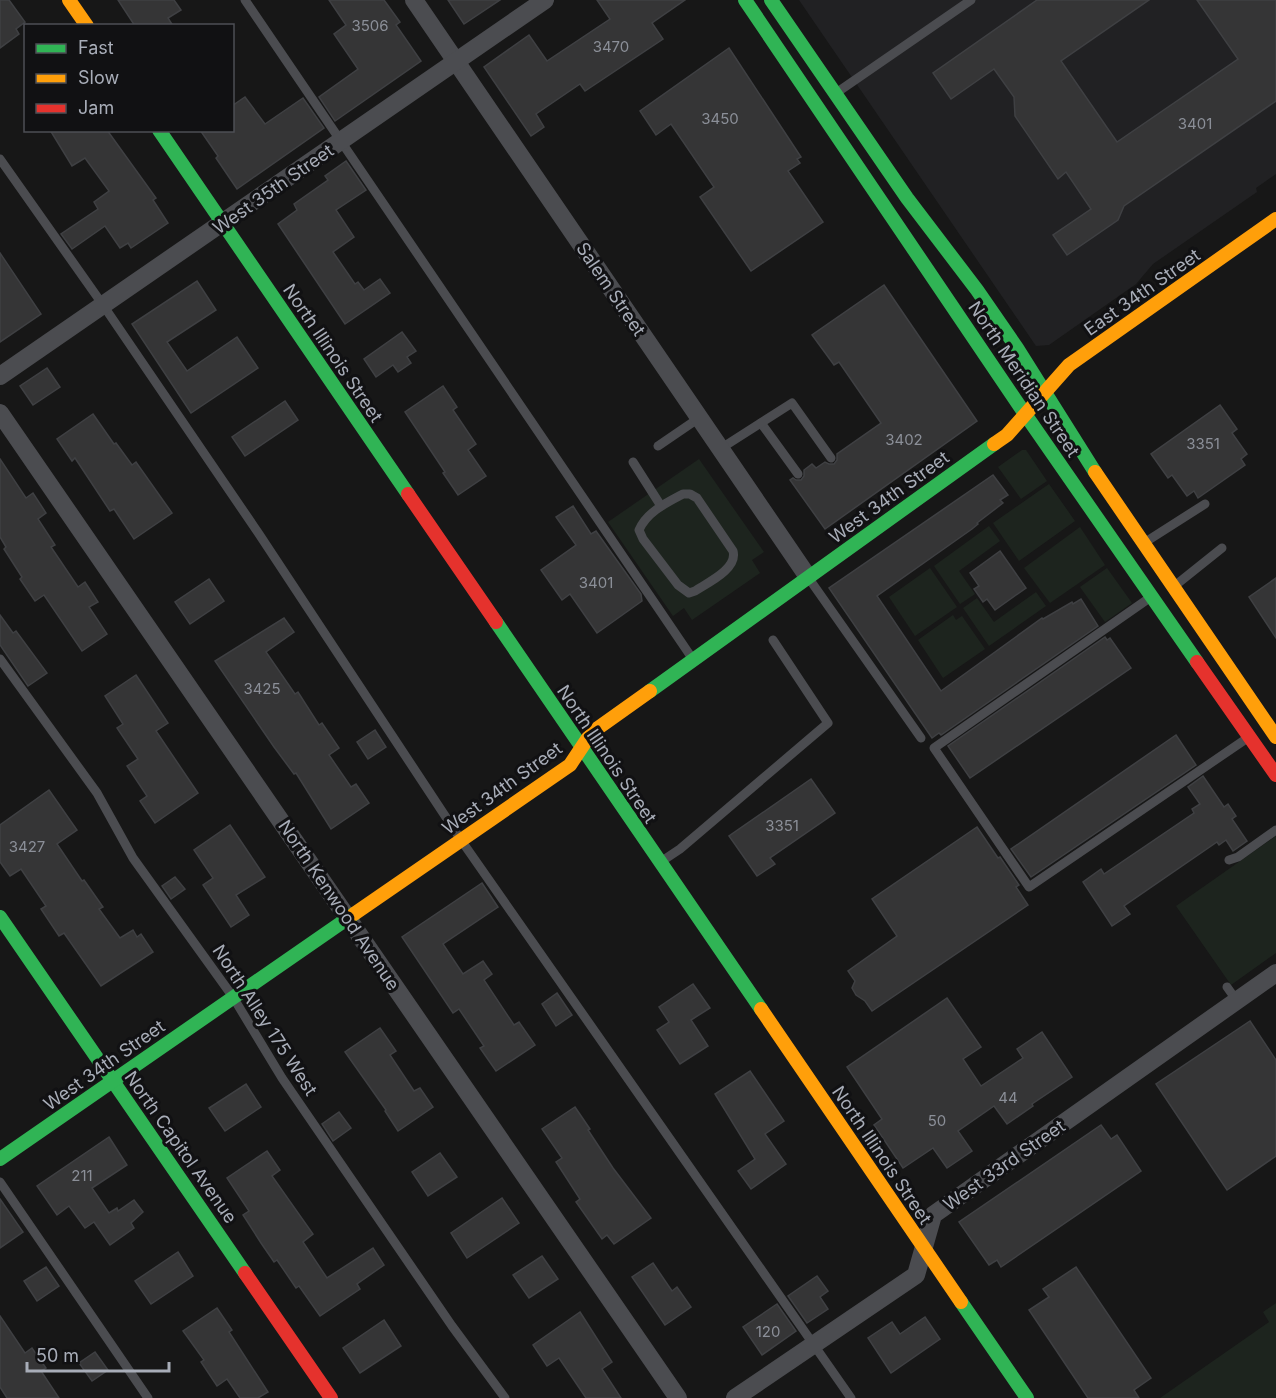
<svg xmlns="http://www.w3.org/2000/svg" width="1276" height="1398" font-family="Inter,sans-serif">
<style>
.built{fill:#212123}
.green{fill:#1d241e}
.building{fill:#353536;stroke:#3f4043;stroke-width:1.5}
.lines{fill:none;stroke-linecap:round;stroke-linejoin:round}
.lane{stroke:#4b4c50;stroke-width:9}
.street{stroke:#4b4c50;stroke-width:18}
.fast{stroke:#30b455;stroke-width:14}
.slow{stroke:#ff9f0a;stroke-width:14}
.jam{stroke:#e5322d;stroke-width:14}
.labels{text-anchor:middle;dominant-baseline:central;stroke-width:6;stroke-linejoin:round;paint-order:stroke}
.number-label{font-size:15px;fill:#8b8f98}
.street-label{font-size:18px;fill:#a8adb8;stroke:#111113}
</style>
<rect width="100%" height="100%" fill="#171717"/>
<path class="built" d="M 799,0 L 1276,0 L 1276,174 L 1256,188 L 1257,192 L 1153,264 L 1136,284 L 1049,345 L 1036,346 Z"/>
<g class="green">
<path d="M 1022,450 L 1026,450 L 1047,481 L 1021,499 L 998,467 Z"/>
<path d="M 699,459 L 764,552 L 752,560 L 760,573 L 692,620 L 684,608 L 673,616 L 608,522 Z"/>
<path d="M 1049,484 L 1075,521 L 1019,561 L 993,523 Z"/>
<path d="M 989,526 L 1000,541 L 959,571 L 975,594 L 960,604 L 934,566 Z"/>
<path d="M 1080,527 L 1105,565 L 1050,603 L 1024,568 Z"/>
<path d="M 930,568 L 957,607 L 915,636 L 889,597 Z"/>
<path d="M 1107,568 L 1132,603 L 1105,622 L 1080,587 Z"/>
<path d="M 1036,592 L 1046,606 L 989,646 L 963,608 L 977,598 L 994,622 Z"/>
<path d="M 953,615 L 956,620 L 962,616 L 985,649 L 943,678 L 918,640 Z"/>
<path d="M 1276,836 L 1276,953 L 1231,985 L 1176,906 Z"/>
<path d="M 1276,1303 L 1276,1398 L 1160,1398 L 1269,1322 L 1263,1312 Z"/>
</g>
<g class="building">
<path d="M 0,0 L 9,0 L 25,22 L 16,29 L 19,34 L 0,48 Z"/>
<path d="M 118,0 L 174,0 L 181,10 L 168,18 L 173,26 L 135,26 Z"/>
<path d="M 329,0 L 384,0 L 400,22 L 396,25 L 421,61 L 335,121 L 319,97 L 358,69 L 334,34 L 346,25 Z"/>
<path d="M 448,0 L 500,0 L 464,24 Z"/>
<path d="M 597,0 L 685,0 L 652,23 L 663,39 L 585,91 L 580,84 L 536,114 L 544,127 L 531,136 L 484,67 L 529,35 L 547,61 L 610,19 Z"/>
<path d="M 1037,0 L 1149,0 L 1061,61 L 1117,142 L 1238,59 L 1197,0 L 1276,0 L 1276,101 L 1124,206 L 1118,220 L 1067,255 L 1053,235 L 1091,209 L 1066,172 L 1058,179 L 1015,116 L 1014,97 L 994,69 L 951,99 L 933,73 Z"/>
<path d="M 729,48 L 801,157 L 797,159 L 800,163 L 788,171 L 823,222 L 751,271 L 700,197 L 714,187 L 671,124 L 656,135 L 640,111 Z"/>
<path d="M 245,97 L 265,124 L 303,98 L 324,128 L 237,189 L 216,158 L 218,156 L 200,130 L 232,130 L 232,106 Z"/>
<path d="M 50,130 L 107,130 L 156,198 L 153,200 L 168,223 L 131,248 L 128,243 L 120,248 L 105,226 L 72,249 L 61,234 L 98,209 L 94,202 L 109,191 L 85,158 L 72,166 Z"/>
<path d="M 346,161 L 366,190 L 336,210 L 354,237 L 333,252 L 355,284 L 358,282 L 364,290 L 380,279 L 390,293 L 345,324 L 278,224 L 297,210 L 294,204 L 328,180 L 325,176 Z"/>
<path d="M 0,253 L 41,314 L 0,342 Z"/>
<path d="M 197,281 L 216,310 L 167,342 L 187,371 L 237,337 L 258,368 L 191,413 L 132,324 Z"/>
<path d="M 884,285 L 977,421 L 825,529 L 790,480 L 793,478 L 796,480 L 801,480 L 804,476 L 804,470 L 812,464 L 816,468 L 825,462 L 829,464 L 834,464 L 837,460 L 837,454 L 881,423 L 839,362 L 834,365 L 812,335 Z"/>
<path d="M 402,332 L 416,351 L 407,357 L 411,363 L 398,372 L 393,365 L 376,377 L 364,359 Z"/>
<path d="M 47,368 L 60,387 L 33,405 L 20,386 Z"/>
<path d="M 443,386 L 457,407 L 453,410 L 476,444 L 468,450 L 486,476 L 458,495 L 443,473 L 445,472 L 405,412 Z"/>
<path d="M 285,401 L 298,420 L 245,456 L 232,437 Z"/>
<path d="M 1220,405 L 1237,429 L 1232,433 L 1247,454 L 1241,459 L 1245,465 L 1198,498 L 1194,491 L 1187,496 L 1172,475 L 1168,478 L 1151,454 Z"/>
<path d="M 93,414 L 114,444 L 116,443 L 132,465 L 136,462 L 172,513 L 134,539 L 114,509 L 110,511 L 75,458 L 72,461 L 57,439 Z"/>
<path d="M 0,459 L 26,498 L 33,493 L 46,513 L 38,519 L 55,545 L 51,547 L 78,587 L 85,582 L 98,602 L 89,607 L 107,634 L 82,651 L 44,595 L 35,601 L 20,579 L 22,577 L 4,549 L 6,547 L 0,537 Z"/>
<path d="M 993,475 L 1008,495 L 1000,500 L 1003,503 L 977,523 L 978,524 L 972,529 L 877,596 L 941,691 L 1042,618 L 1043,619 L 1072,602 L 1073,604 L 1081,599 L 1098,626 L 941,735 L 939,733 L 932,738 L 829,588 Z"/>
<path d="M 573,506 L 591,534 L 596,531 L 641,594 L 642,601 L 597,633 L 570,594 L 562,600 L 541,570 L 576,545 L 556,517 Z"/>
<path d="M 1000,551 L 1026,588 L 995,610 L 987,599 L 983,602 L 974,589 L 979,586 L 970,573 Z"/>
<path d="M 1276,578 L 1276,638 L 1249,597 Z"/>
<path d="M 209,579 L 224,601 L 190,624 L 175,602 Z"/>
<path d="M 0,615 L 13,633 L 16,631 L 47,673 L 28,686 L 0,645 Z"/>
<path d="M 284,618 L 294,632 L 266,652 L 295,694 L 298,692 L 319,725 L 322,723 L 339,748 L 329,755 L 351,787 L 356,784 L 369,803 L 331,829 L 296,773 L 294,774 L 274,747 L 215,661 Z"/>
<path d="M 1105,637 L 1107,640 L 1110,638 L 1131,668 L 970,778 L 948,746 Z"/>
<path d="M 136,675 L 168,723 L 156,731 L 198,793 L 155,823 L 140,801 L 147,796 L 127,766 L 138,759 L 117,728 L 123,724 L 105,696 Z"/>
<path d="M 375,730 L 386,747 L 368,759 L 357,742 Z"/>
<path d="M 1176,735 L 1196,765 L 1031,877 L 1011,849 Z"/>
<path d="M 1203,776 L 1224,807 L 1228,804 L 1236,816 L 1232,819 L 1247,841 L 1233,851 L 1226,840 L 1219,845 L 1217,842 L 1124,906 L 1130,914 L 1112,926 L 1083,882 L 1101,869 L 1104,874 L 1194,813 L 1192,809 L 1200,804 L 1188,787 Z"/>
<path d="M 811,779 L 835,813 L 770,858 L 775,864 L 757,876 L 729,836 Z"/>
<path d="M 49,790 L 77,830 L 57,844 L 82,881 L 84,880 L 103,907 L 99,909 L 120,938 L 133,930 L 137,937 L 141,934 L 153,952 L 101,986 L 64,933 L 59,936 L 41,909 L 46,906 L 21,869 L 10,876 L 0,862 L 0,825 Z"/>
<path d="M 230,825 L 265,877 L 236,895 L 249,915 L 231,927 L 203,885 L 213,878 L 194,850 Z"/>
<path d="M 977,827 L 998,858 L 1000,857 L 1019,885 L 1016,887 L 1028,905 L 872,1011 L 865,1001 L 856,995 L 852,988 L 855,981 L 848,971 L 897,936 L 872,899 Z"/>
<path d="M 175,877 L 185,889 L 171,899 L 162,886 Z"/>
<path d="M 482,883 L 498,907 L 443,944 L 463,974 L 483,961 L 492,974 L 484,980 L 514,1025 L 519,1022 L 535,1045 L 496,1071 L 480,1048 L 484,1046 L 459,1009 L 453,1013 L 402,937 Z"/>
<path d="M 693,984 L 710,1008 L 691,1020 L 708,1046 L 680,1064 L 657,1030 L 669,1022 L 659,1007 Z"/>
<path d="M 557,993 L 572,1015 L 556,1026 L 542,1004 Z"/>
<path d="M 947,998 L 981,1047 L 963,1059 L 981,1086 L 1023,1058 L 1017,1049 L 1042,1032 L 1072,1077 L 1032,1104 L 1033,1106 L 1007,1124 L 994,1106 L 958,1131 L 972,1151 L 947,1168 L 933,1148 L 903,1168 L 874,1125 L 882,1119 L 847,1067 Z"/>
<path d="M 1250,1021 L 1276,1060 L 1276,1156 L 1227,1190 L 1156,1084 Z"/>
<path d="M 380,1028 L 396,1051 L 390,1055 L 414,1091 L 420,1088 L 433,1107 L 398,1131 L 385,1111 L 386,1110 L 345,1052 Z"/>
<path d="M 750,1071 L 784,1121 L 765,1134 L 786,1164 L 751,1189 L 738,1171 L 755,1159 L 715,1094 Z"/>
<path d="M 246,1084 L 261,1107 L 225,1131 L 209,1108 Z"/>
<path d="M 575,1107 L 590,1129 L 588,1130 L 613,1168 L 651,1218 L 614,1244 L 607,1235 L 602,1239 L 576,1202 L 580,1199 L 556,1162 L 562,1158 L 542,1129 Z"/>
<path d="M 339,1112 L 351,1128 L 333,1141 L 322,1124 Z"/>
<path d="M 1101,1125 L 1111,1139 L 1117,1135 L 1141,1171 L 1001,1267 L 997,1260 L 989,1265 L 959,1222 Z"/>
<path d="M 109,1137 L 127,1165 L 92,1188 L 109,1213 L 117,1208 L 118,1211 L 134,1200 L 143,1212 L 131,1223 L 134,1228 L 110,1245 L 94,1222 L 85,1228 L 69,1206 L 57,1215 L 37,1186 Z"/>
<path d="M 267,1151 L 280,1170 L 272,1176 L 313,1234 L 303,1242 L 327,1278 L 373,1248 L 384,1265 L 357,1284 L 360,1289 L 320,1316 L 299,1286 L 296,1288 L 277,1260 L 274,1262 L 261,1243 L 243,1215 L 249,1211 L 227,1178 Z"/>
<path d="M 440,1153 L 457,1177 L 428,1196 L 412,1172 Z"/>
<path d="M 502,1198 L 519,1223 L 467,1258 L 451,1233 Z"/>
<path d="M 0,1199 L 23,1232 L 0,1248 Z"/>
<path d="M 178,1252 L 193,1276 L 151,1304 L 135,1281 Z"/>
<path d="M 542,1256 L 558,1279 L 529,1298 L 513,1275 Z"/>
<path d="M 653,1263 L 672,1291 L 677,1287 L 691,1307 L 665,1325 L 632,1277 Z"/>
<path d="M 46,1267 L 59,1286 L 37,1301 L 24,1281 Z"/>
<path d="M 1076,1267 L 1151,1378 L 1134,1390 L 1139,1398 L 1088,1398 L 1029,1310 L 1049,1297 L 1043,1289 Z"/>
<path d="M 817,1276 L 828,1291 L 820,1297 L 828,1309 L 807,1323 L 788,1296 Z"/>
<path d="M 777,1304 L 796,1331 L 762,1355 L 743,1327 Z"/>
<path d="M 217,1308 L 232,1330 L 229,1332 L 268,1392 L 258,1398 L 240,1398 L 227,1379 L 217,1386 L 201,1362 L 204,1360 L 183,1331 Z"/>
<path d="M 580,1312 L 612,1362 L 602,1369 L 621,1398 L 586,1398 L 559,1358 L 547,1366 L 533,1345 Z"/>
<path d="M 0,1316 L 25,1353 L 32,1348 L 46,1368 L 41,1371 L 59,1398 L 7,1398 L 0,1387 Z"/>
<path d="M 925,1317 L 940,1339 L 891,1373 L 868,1338 L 892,1322 L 900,1334 Z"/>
<path d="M 384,1320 L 401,1346 L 360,1373 L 343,1348 Z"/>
<path d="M 95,1352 L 108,1370 L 92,1381 L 79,1363 Z"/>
</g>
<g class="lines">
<g class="lane">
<path d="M 245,0 L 692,658"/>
<path d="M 839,91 L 971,0"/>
<path d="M 0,159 L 103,305 L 259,534 L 461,840 L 851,1398"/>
<path d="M 761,423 L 798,474"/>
<path d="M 658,446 L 699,418"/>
<path d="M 720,449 L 792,403 L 831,458"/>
<path d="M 633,462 L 661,506"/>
<path d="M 683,494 L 690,494 L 697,498 L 733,551 C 738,569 707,583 695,591 L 689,593 L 678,585 L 643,539 L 639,530 C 647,512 666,503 683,494 Z"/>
<path d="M 1147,541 L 1205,504"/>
<path d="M 810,580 L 921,738"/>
<path d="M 1177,584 L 1222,548"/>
<path d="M 1148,599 L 934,748 L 1029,887 L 1246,739"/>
<path d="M 0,659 L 97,793 L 133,858 L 233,997 L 282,1078 L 452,1326 L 505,1398"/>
<path d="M 1229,860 L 1238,857 L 1276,830"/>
<path d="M 662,861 L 680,849 L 828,723 L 773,640"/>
<path d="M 1227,987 L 1237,1001"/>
<path d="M 0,1182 L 148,1398"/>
</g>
<g class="street">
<path d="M 414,0 L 808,577"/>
<path d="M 0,376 L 545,0"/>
<path d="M 0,413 L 678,1398"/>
<path d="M 735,1398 L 916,1275 L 933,1215 L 1276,973"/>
</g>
<g class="fast">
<path d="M 745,0 L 1025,414 L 1197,662"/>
<path d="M 771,0 L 907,198 L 977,290 L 1017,348 L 1095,472"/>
<path d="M 159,130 L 408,494"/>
<path d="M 496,622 L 761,1009"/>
<path d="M 650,691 L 994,444"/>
<path d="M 0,917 L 245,1273"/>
<path d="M 0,1159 L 354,914"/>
<path d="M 961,1302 L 1027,1398"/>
</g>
<g class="slow">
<path d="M 69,0 L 87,26"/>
<path d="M 994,444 L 1007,435 L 1069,365 L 1276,219"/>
<path d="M 1095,472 L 1276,737"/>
<path d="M 354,914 L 570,765 L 588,738 L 598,728 L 650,691"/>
<path d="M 761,1009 L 961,1302"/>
</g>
<g class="jam">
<path d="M 408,494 L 496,622"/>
<path d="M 1197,662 L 1276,775"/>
<path d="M 245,1273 L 331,1398"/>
</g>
</g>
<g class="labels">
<g class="number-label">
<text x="370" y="25">3506</text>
<text x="611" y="46">3470</text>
<text x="720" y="118">3450</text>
<text x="1195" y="123">3401</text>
<text x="904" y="439">3402</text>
<text x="1203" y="443">3351</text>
<text x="596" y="582">3401</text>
<text x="262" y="688">3425</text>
<text x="782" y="825">3351</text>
<text x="27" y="846">3427</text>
<text x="1008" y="1097">44</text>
<text x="937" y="1120">50</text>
<text x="82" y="1175">211</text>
<text x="768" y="1331">120</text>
</g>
<g class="street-label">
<text transform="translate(273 189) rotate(-35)">West 35th Street</text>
<text transform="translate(611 289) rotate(56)">Salem Street</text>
<text transform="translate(1142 292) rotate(-35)">East 34th Street</text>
<text transform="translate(333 353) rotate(56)">North Illinois Street</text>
<text transform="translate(1024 379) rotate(56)">North Meridian Street</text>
<text transform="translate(889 497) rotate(-36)">West 34th Street</text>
<text transform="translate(607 754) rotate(56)">North Illinois Street</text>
<text transform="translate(502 788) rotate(-36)">West 34th Street</text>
<text transform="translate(339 905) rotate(56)">North Kenwood Avenue</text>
<text transform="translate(265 1020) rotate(57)">North Alley 175 West</text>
<text transform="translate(104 1065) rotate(-35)">West 34th Street</text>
<text transform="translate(181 1147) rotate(55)">North Capitol Avenue</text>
<text transform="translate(882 1155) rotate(56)">North Illinois Street</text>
<text transform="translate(1004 1165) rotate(-35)">West 33rd Street</text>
</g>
</g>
<rect x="24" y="24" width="210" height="108" fill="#111113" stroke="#4d4f55" stroke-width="1.5"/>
<rect x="36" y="44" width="30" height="9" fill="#30b455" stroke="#4d4f55" stroke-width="1.5"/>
<text x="78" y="54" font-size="18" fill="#a8adb8">Fast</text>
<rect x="36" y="74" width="30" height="9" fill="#ff9f0a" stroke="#4d4f55" stroke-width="1.5"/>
<text x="78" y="84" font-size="18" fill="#a8adb8">Slow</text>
<rect x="36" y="104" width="30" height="9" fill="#e5322d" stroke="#4d4f55" stroke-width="1.5"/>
<text x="78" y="114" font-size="18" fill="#a8adb8">Jam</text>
<path d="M27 1362v9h142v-9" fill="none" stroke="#a8adb8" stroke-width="3"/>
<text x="36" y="1362" font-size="18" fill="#a8adb8" stroke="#111113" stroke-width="4.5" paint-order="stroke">50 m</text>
</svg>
